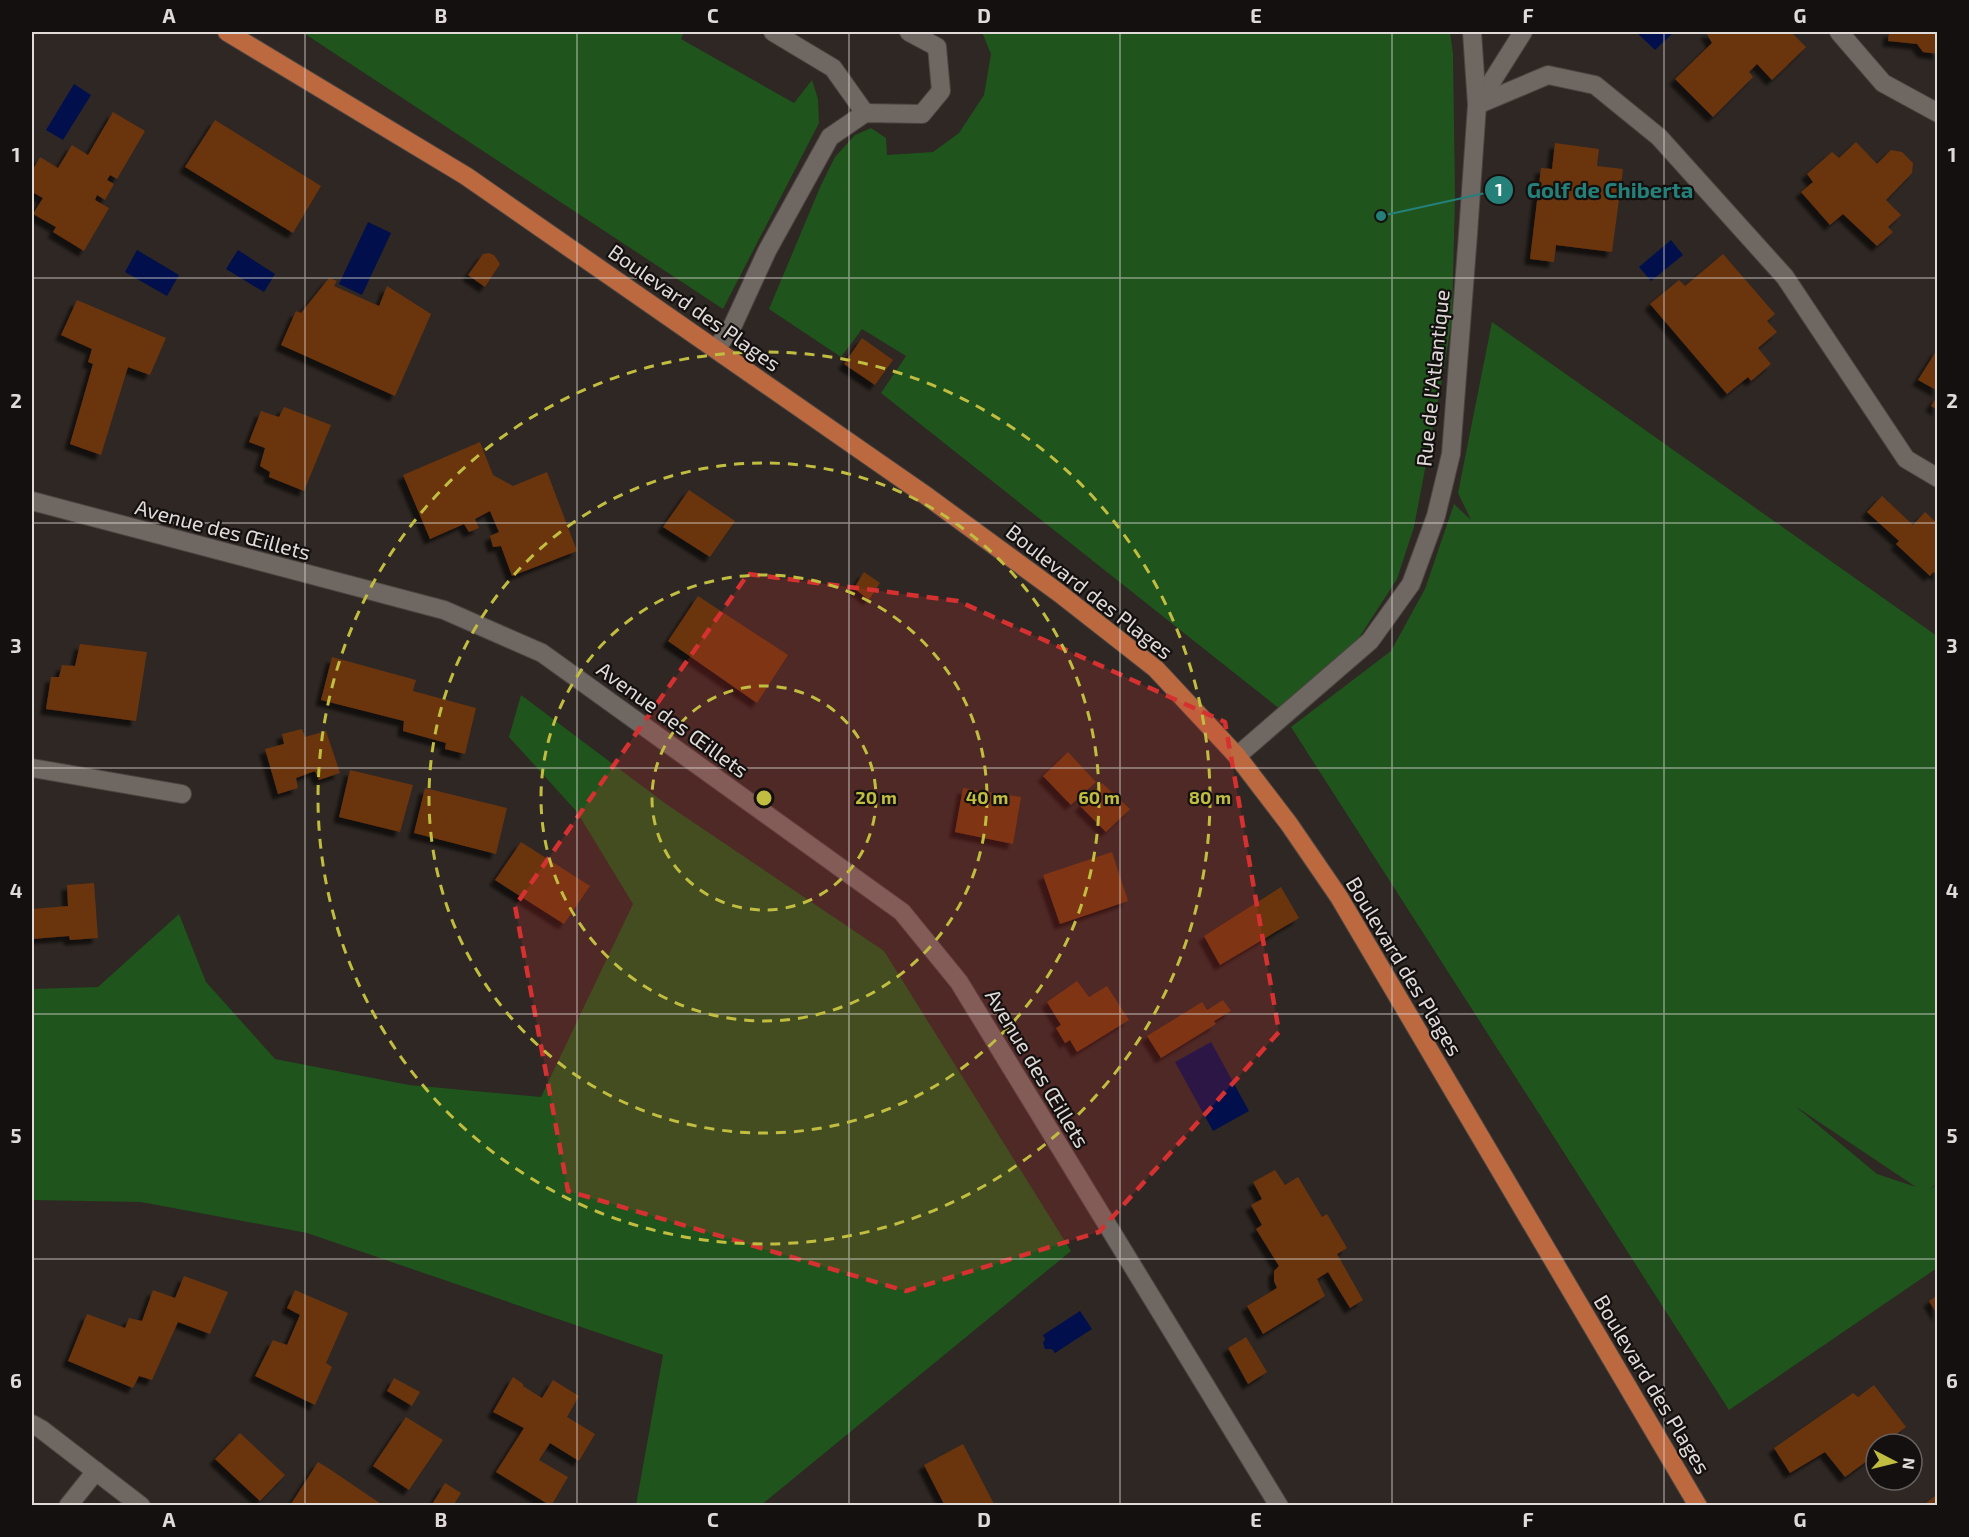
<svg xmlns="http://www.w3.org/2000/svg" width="1969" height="1537" font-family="'Exo 2',sans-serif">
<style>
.green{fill:#1f541c;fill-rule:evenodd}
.water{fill:#01104c}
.building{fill:#6a3411;filter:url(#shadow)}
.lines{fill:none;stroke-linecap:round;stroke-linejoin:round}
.minor-casing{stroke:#4b4541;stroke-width:20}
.major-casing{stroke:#4b4541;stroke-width:20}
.minor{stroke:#6f6762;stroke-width:18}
.major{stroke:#bc693f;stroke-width:18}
.marked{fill:#d63131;fill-opacity:0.2;stroke:#d63131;stroke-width:4.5;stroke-dasharray:12 8;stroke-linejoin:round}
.grid{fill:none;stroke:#e0dbd8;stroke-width:1.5;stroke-opacity:0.55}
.ring{fill:none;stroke:#c1bd40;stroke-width:3;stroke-dasharray:10 8}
.labels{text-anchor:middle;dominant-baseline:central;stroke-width:4.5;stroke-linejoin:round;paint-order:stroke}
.street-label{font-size:21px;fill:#e0dbd8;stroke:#14100f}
.centre{fill:#c1bd40;stroke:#14100f;stroke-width:3}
.ring-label{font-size:18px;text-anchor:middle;font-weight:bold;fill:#c1bd40;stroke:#14100f;stroke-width:4.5;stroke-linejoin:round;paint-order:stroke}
.leader{fill:none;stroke:#248079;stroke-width:2}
.callout-dot{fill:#248079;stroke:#14100f;stroke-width:2}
.mark-label{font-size:18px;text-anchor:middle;font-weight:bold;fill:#fff}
.callout-label{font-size:22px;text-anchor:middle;font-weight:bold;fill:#248079;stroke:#14100f;stroke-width:4.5;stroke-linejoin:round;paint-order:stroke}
.neatline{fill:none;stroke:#e0dbd8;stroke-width:2}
.grid-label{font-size:20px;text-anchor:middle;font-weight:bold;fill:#e0dbd8}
</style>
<defs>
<filter id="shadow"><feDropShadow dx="-5.5" dy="5.5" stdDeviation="1.5" flood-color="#0009"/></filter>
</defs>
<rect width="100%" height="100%" fill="#2e2723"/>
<g class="green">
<path d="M 302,32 L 684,32 L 681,39 L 794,103 L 812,80 L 818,99 L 819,123 L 723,309 Z"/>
<path d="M 982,32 L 1450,32 L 1453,54 L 1455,195 L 1452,319 L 1442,380 L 1414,527 L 1397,579 L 1357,641 L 1281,710 L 881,393 L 906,356 L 862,329 L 841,357 L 769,309 L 821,185 L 835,157 L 855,135 L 871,128 L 886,138 L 887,155 L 933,152 L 959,133 L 984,95 L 991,54 Z"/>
<path d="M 1492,322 L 1937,636 L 1938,1183 L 1929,1189 L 1937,1185 L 1937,1268 L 1729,1410 L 1291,727 L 1391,651 L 1425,589 L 1454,504 L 1471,520 L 1458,493 ZM 1795,1106 L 1916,1187 L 1877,1174 Z"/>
<path d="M 521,695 L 666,804 L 884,951 L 1071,1251 L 761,1505 L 636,1505 L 663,1355 L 307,1233 L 141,1202 L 32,1200 L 32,989 L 98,987 L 179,914 L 206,982 L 275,1059 L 409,1085 L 541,1097 L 633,904 L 577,812 L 509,737 Z"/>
</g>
<g class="water">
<path d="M 1636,32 L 1674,32 L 1655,50 Z"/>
<path d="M 74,84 L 91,95 L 63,140 L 46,130 Z"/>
<path d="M 368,222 L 391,233 L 362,295 L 339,284 Z"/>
<path d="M 1671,240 L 1683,255 L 1651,281 L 1639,267 Z"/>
<path d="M 137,250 L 179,275 L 167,296 L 125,272 Z"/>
<path d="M 238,250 L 275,274 L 264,292 L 226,269 Z"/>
<path d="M 1211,1042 L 1249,1111 L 1213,1131 L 1175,1062 Z"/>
<path d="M 1080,1311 L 1092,1329 L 1055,1353 L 1052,1349 L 1045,1349 L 1043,1343 L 1045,1339 L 1043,1335 Z"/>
</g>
<g class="building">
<path d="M 1706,32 L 1791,32 L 1806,47 L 1772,80 L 1757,64 L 1749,72 L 1753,77 L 1713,117 L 1675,79 L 1712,43 Z"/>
<path d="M 1889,32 L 1938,32 L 1938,54 L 1923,52 L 1917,44 L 1888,41 Z"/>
<path d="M 113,112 L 145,131 L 117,179 L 110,175 L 107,180 L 114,184 L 105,200 L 97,195 L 95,200 L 109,208 L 84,251 L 53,232 L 56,227 L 33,214 L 43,198 L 32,192 L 32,171 L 40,157 L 58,168 L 72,145 L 88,155 Z"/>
<path d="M 215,120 L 321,186 L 293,233 L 185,167 Z"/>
<path d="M 1856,142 L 1877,164 L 1891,150 L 1902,152 L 1913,163 L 1912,173 L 1886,200 L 1901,215 L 1888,227 L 1893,232 L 1877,246 L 1843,214 L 1830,225 L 1801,192 L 1813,182 L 1807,174 L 1832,152 L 1839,158 Z"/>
<path d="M 1555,143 L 1599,149 L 1597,166 L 1623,169 L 1612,252 L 1556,245 L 1554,262 L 1530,259 L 1541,168 L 1552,169 Z"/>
<path d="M 489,253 L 494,255 L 500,264 L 485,287 L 468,275 L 483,254 Z"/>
<path d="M 1723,254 L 1775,314 L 1767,321 L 1777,332 L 1758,348 L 1771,364 L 1751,381 L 1748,377 L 1727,394 L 1650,304 L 1679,280 L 1685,286 Z"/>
<path d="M 329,278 L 337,281 L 334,286 L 379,306 L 387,286 L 431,314 L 395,396 L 281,345 L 296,311 L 301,313 Z"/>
<path d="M 77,300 L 166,338 L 150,375 L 128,367 L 101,455 L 70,444 L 93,364 L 88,362 L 92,349 L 61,335 Z"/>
<path d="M 862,338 L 893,360 L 875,385 L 844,364 Z"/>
<path d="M 1938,348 L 1938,391 L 1918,380 Z"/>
<path d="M 1938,395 L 1938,410 L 1931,406 Z"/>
<path d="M 284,407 L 331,425 L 304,491 L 269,477 L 270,472 L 260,466 L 265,448 L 249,442 L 261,411 L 279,417 Z"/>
<path d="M 480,442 L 493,475 L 513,486 L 547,472 L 577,551 L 512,576 L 501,546 L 493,547 L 490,536 L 499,532 L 490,511 L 475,519 L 479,528 L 469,532 L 464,524 L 430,539 L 403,475 Z"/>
<path d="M 689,490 L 735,521 L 710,557 L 663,527 Z"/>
<path d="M 1882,496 L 1913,525 L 1925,512 L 1938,524 L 1938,575 L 1933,572 L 1930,576 L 1896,544 L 1899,541 L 1867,512 Z"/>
<path d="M 864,572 L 880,583 L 869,600 L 854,588 Z"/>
<path d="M 698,596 L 788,655 L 757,703 L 668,641 Z"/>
<path d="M 80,644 L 147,652 L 136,721 L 46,709 L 51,677 L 59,677 L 62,665 L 75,666 Z"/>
<path d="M 332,657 L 416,680 L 413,691 L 476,708 L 465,754 L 445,749 L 446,743 L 403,731 L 404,721 L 321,700 Z"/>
<path d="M 302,729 L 305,737 L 326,731 L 340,773 L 319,780 L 315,771 L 296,778 L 298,788 L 278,794 L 265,749 L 284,744 L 282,734 Z"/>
<path d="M 1068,752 L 1096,782 L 1071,805 L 1043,776 Z"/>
<path d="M 350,770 L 413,785 L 400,832 L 339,817 Z"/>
<path d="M 1102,783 L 1130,809 L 1106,832 L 1080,806 Z"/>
<path d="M 425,788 L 507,808 L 496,854 L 414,833 Z"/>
<path d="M 963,788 L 1021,797 L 1013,844 L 955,832 Z"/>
<path d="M 521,842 L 590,886 L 564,924 L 495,880 Z"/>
<path d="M 1112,852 L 1128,901 L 1060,924 L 1043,875 Z"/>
<path d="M 94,883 L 98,938 L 70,940 L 69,936 L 32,939 L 32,909 L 68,906 L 67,885 Z"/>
<path d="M 1281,887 L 1299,918 L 1220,965 L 1204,936 Z"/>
<path d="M 1077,981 L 1089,997 L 1107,986 L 1129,1020 L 1077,1052 L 1070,1040 L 1065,1043 L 1056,1028 L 1061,1025 L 1047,1002 Z"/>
<path d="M 1223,1000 L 1231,1011 L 1214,1021 L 1216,1024 L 1161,1058 L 1147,1036 L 1202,1002 L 1207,1010 Z"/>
<path d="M 1275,1170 L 1285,1185 L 1298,1177 L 1322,1217 L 1327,1214 L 1347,1248 L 1337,1254 L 1363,1300 L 1350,1308 L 1328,1272 L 1317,1279 L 1325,1296 L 1263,1334 L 1247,1306 L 1277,1288 L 1274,1281 L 1274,1271 L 1279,1266 L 1256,1229 L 1262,1225 L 1251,1205 L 1262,1199 L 1253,1182 Z"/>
<path d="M 184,1276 L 228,1292 L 210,1334 L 178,1322 L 152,1380 L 139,1376 L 133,1388 L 68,1361 L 87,1314 L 125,1328 L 129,1318 L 142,1321 L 153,1290 L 175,1298 Z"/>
<path d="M 295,1290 L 348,1313 L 326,1363 L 332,1367 L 315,1405 L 255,1376 L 273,1340 L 287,1345 L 300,1315 L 287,1308 Z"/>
<path d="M 1938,1295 L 1938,1316 L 1929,1301 Z"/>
<path d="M 1246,1337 L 1267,1372 L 1248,1384 L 1228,1348 Z"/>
<path d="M 513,1377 L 523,1384 L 523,1386 L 542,1398 L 553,1380 L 579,1396 L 567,1417 L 595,1434 L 579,1461 L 550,1443 L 539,1460 L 568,1477 L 551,1506 L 496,1472 L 524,1428 L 493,1412 Z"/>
<path d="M 394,1378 L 420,1392 L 412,1406 L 387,1391 Z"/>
<path d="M 1874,1385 L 1906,1427 L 1883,1444 L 1876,1444 L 1876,1449 L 1869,1454 L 1871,1458 L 1845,1477 L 1825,1452 L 1790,1473 L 1774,1448 L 1853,1393 L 1858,1397 Z"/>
<path d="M 406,1417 L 443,1440 L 409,1490 L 373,1466 Z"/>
<path d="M 240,1433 L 285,1475 L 260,1501 L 215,1459 Z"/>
<path d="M 963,1444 L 995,1506 L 945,1506 L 924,1465 Z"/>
<path d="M 318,1462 L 328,1468 L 384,1506 L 291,1504 Z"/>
<path d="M 445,1483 L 461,1493 L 453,1506 L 431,1506 Z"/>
<path d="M 1938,1494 L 1938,1506 L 1923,1506 L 1927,1502 Z"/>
</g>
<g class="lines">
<defs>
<g id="minor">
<path d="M 773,32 L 833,68 L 865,113"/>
<path d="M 1839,32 L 1883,83 L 1938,113"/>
<path d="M 1477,105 L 1548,75 L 1595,85 L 1659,137 L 1785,277 L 1906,459 L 1938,478"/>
<path d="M 1477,105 L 1523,32"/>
<path d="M 716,349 L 733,325 L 767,251 L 830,137 L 865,113 L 922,114 L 941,91 L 937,47 L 909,32"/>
<path d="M 32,501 L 444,610 L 542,653 L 902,912 L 959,982 L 1279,1506"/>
<path d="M 1237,756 L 1370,641 L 1411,584 L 1436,516 L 1451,454 L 1468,234 L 1477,105 L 1472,32"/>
<path d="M 32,768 L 182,794"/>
<path d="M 32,1424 L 41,1429 L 141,1506"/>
<path d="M 68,1506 L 96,1471"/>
</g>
<path id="major" d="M 227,32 L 466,176 L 928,497 L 1059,593 L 1156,669 L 1237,756 L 1289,824 L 1339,897 L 1698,1506"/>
</defs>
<use href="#minor" class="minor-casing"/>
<use href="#major" class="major-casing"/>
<use href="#minor" class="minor"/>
<use href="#major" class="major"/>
</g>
<path class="marked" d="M 748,574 L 958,601 L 1225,722 L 1279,1032 L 1099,1232 L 906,1291 L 568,1191 L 515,906 Z"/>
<path class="grid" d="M 305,32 L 305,1506M 577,32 L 577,1506M 849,32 L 849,1506M 1120,32 L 1120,1506M 1392,32 L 1392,1506M 1664,32 L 1664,1506M 32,278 L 1938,278M 32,523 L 1938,523M 32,768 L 1938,768M 32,1014 L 1938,1014M 32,1259 L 1938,1259"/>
<g class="ring">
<circle cx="764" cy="798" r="112"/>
<circle cx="764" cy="798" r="223"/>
<circle cx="764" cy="798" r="335"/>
<circle cx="764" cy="798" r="446"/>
</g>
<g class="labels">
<g class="street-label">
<text transform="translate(695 307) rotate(35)">Boulevard des Plages</text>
<text transform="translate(1432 378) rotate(-84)">Rue de l'Atlantique</text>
<text transform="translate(223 529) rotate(15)">Avenue des Œillets</text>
<text transform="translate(1090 591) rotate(38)">Boulevard des Plages</text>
<text transform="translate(673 719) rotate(36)">Avenue des Œillets</text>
<text transform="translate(1405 966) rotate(59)">Boulevard des Plages</text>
<text transform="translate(1038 1068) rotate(59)">Avenue des Œillets</text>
<text transform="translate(1653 1384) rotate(59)">Boulevard des Plages</text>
</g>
</g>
<circle cx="764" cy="798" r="9" class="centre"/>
<g class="ring-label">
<text x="876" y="804">20 m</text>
<text x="987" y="804">40 m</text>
<text x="1099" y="804">60 m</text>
<text x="1210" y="804">80 m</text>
</g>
<path class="leader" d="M1381 216L1499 190"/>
<g class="callout-dot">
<circle cx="1381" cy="216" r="6"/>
<circle cx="1499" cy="190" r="15"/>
</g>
<g class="mark-label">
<text x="1499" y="196">1</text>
</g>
<g class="callout-label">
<text x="1610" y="198">Golf de Chiberta</text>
</g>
<rect width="1969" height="1537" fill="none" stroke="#14100f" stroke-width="66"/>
<g transform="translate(1894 1462) rotate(97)"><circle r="28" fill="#14100f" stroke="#66615f" stroke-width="1.5"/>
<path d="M0-4.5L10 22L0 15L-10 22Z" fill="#c1bd40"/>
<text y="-9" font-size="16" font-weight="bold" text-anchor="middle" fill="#e0dbd8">N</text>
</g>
<rect x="33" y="33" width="1903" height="1471" class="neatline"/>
<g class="grid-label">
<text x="169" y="23">A</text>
<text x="441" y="23">B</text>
<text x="713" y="23">C</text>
<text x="984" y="23">D</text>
<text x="1256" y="23">E</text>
<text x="1528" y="23">F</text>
<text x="1800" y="23">G</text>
<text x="16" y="162">1</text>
<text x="1952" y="162">1</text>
<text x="16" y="408">2</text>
<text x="1952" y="408">2</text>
<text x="16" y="653">3</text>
<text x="1952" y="653">3</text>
<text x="16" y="898">4</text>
<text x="1952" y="898">4</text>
<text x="16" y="1143">5</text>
<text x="1952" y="1143">5</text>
<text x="16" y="1388">6</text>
<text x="1952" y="1388">6</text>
<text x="169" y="1527">A</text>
<text x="441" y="1527">B</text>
<text x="713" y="1527">C</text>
<text x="984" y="1527">D</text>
<text x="1256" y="1527">E</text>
<text x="1528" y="1527">F</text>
<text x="1800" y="1527">G</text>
</g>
</svg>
